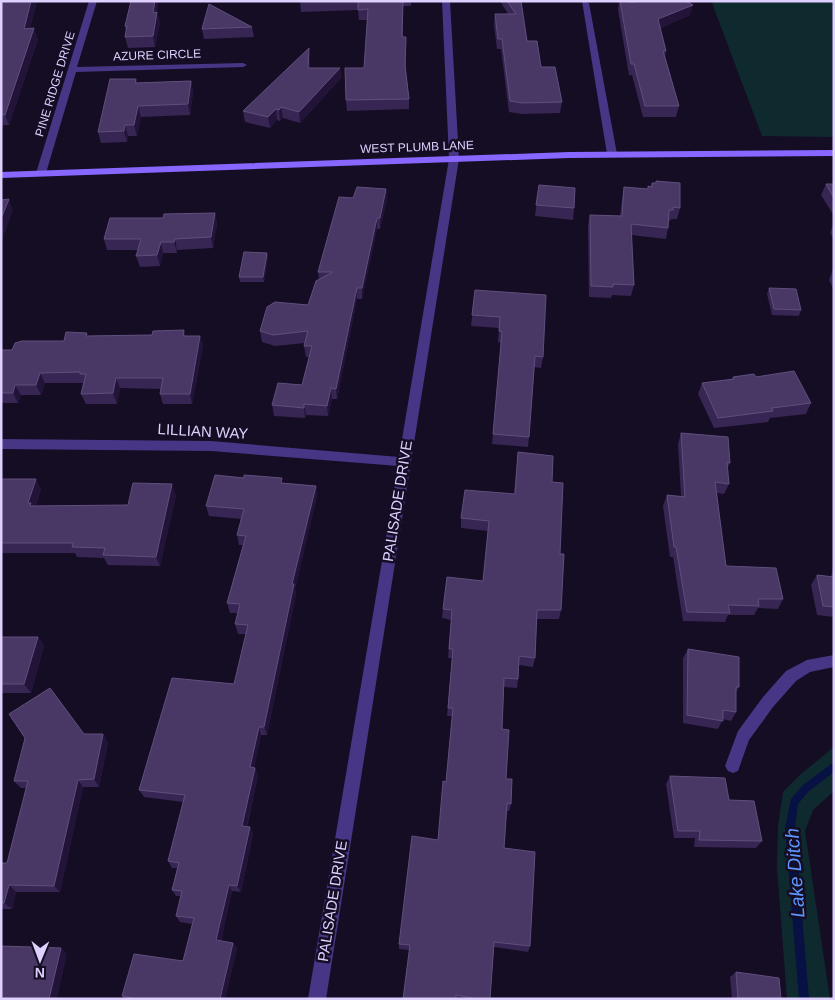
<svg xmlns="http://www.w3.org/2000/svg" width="835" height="1000" font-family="Arial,sans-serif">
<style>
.green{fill:#0f2a2f}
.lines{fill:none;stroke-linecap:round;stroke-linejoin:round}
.stream{fill:#071143;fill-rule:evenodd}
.service{fill:#473586;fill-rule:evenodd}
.minor{fill:#473586;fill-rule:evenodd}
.secondary{fill:#8767ff;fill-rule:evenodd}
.wall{fill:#372553}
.shaded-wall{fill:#221438}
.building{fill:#493765;stroke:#604f7e}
.labels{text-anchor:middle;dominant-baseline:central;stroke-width:5;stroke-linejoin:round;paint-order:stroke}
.far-street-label{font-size:12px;fill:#ded0ff;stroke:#150d24}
.street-label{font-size:15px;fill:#ded0ff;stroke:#150d24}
.near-water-label{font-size:19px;font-style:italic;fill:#5e97ff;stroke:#150d24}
</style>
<rect width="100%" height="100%" fill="#150d24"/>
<g class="green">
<path d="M 718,1 L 834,1 L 834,137 L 762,136 L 712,3 Z"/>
<path d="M 834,747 L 834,791 L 813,810 L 805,831 L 830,999 L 787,999 L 777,867 L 778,826 L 783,792 L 801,774 Z"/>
</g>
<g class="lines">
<path class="stream" d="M 834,762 L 834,772 L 809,791 L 798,804 L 795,828 L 809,999 L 799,999 L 785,828 L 791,799 L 803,785 Z"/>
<g class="service">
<path d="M 582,1 L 589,3 L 617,154 L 612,157 L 607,154 Z"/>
<path d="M 834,655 L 834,667 L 810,672 L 796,681 L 773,707 L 749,740 L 738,771 L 733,773 L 728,771 L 725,766 L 738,731 L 763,697 L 786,671 L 807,660 Z"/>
</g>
<g class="minor">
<path d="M 89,1 L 97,1 L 77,67 L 243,63 L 247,65 L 243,67 L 76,72 L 46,173 L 41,176 L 38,175 L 36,173 Z"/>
<path d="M 442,1 L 450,1 L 459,159 L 326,999 L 308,999 L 398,466 L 211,451 L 1,449 L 1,439 L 211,441 L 399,457 L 449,159 Z"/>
</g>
<path class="secondary" d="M 834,150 L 834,156 L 569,158 L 1,178 L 1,172 L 569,152 Z"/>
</g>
<g class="wall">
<path d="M 1,1 L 37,1 L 30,28 L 38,39 L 9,125 L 3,125 L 1,130 Z"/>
<path d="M 300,1 L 411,1 L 411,6 L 403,6 L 403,37 L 406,48 L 406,69 L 409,99 L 409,109 L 347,111 L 346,100 L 364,68 L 368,20 L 359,20 L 358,10 L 301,12 Z"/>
<path d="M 500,1 L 521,1 L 527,41 L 562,102 L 560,113 L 522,114 L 509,112 L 501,49 L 497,49 L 494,25 L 495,14 L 508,14 Z"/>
<path d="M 619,1 L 625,1 L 632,3 L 690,15 L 660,28 L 666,51 L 665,56 L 679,106 L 676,117 L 643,117 L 632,75 L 629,75 L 618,10 Z"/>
<path d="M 157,12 L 160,23 L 155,47 L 128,48 L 125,37 L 126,32 L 125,26 Z"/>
<path d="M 252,27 L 254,37 L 204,39 L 202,29 Z"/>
<path d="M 310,59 L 310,68 L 340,68 L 341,78 L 300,123 L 283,118 L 280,121 L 277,120 L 270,128 L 245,122 L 243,111 Z"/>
<path d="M 136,79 L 137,83 L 191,81 L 193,92 L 190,115 L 141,117 L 137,136 L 128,136 L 127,142 L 101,143 L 98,132 Z"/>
<path d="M 652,183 L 680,208 L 677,219 L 671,219 L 670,221 L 668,221 L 668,228 L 666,239 L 631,235 L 634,285 L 631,296 L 612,295 L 611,298 L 589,297 L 588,226 L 590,215 L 620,216 L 622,198 L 624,187 L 648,189 L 648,186 L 651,186 Z"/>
<path d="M 826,184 L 834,184 L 834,216 L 821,195 Z"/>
<path d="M 539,185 L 574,208 L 573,220 L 535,216 Z"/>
<path d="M 386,189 L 387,200 L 380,229 L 377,229 L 362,299 L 357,299 L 337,399 L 332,399 L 328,416 L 306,415 L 305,418 L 274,416 L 272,405 L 302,385 L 309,357 L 306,357 L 304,346 L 305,343 L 275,346 L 262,342 L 260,331 L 308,305 L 319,279 L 318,272 L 353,198 Z"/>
<path d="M 215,213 L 217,224 L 213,248 L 177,250 L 177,253 L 163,253 L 160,266 L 140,267 L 136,256 L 138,250 L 107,250 L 104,239 L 163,218 Z"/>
<path d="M 834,222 L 834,240 L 830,233 Z"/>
<path d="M 267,253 L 268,258 L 264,282 L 240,282 L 239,277 Z"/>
<path d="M 833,269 L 834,269 L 834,290 L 829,280 Z"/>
<path d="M 769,288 L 801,310 L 799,316 L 772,315 L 767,294 Z"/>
<path d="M 475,290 L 543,357 L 541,368 L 534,367 L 529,437 L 528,447 L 492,444 L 501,343 L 498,342 L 499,328 L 471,326 Z"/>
<path d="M 184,330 L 185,336 L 200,336 L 203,346 L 192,404 L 163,404 L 160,394 L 161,389 L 120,388 L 117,404 L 86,404 L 81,394 L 83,383 L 45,383 L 41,395 L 21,395 L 18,403 L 1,403 L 1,350 L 12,350 L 64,341 L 88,336 L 152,335 Z"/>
<path d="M 733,377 L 756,377 L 811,403 L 806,414 L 770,418 L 768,422 L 714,428 L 698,394 L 702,383 L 732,379 Z"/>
<path d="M 681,433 L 730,463 L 727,469 L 729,484 L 724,494 L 717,493 L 726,566 L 783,599 L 778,609 L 758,608 L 754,615 L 728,615 L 725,622 L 683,621 L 673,557 L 670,557 L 663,506 L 667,495 L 681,496 L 678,444 Z"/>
<path d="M 518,452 L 552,482 L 560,554 L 561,610 L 559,619 L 537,619 L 535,658 L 533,667 L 519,665 L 518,679 L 517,688 L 504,687 L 502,729 L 506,779 L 511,804 L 509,811 L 507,811 L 504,848 L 530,946 L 528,952 L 494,947 L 490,999 L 403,999 L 409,950 L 399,949 L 399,944 L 438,840 L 446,782 L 452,716 L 447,716 L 452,658 L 448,658 L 451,620 L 442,618 L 443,609 L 483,581 L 488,531 L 461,528 L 461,518 L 514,494 Z"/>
<path d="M 1,479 L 41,489 L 36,506 L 128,505 L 176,495 L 160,566 L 108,565 L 104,558 L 77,557 L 75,553 L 1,553 Z"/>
<path d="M 283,483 L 316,486 L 317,496 L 295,589 L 296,594 L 267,735 L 261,735 L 254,768 L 255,768 L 258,775 L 247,827 L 253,834 L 241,892 L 232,891 L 221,941 L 233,943 L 237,948 L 225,999 L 125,999 L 122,996 L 183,961 L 192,924 L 180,922 L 176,916 L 181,896 L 176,896 L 172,890 L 177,868 L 172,868 L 168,861 L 183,802 L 144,797 L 139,790 L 234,684 L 246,634 L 238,634 L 235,624 L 238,613 L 230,613 L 227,603 L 243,545 L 239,545 L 237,535 L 241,519 L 209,516 L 206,506 Z"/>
<path d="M 834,563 L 834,617 L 817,615 L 811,585 L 817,575 L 831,577 Z"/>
<path d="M 1,637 L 38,637 L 44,646 L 31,693 L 1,693 Z"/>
<path d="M 688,649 L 739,687 L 736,692 L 736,712 L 731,721 L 723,719 L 718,729 L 683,723 L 683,658 Z"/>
<path d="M 84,734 L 103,734 L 108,743 L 99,787 L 83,787 L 60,892 L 16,892 L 12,909 L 1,909 L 1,863 L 7,863 L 26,788 L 21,788 L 14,781 Z"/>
<path d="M 670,776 L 729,800 L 762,841 L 756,848 L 694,847 L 695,838 L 674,838 L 666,784 Z"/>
<path d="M 736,972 L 781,999 L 732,999 L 730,977 Z"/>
</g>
<g class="shaded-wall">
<path d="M 31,1 L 37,1 L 27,39 L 24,29 Z"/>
<path d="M 155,1 L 159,1 L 155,23 L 153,13 Z"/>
<path d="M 693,5 L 690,15 L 656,29 L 658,19 Z"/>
<path d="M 157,12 L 160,23 L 155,47 L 153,36 Z"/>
<path d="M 34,28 L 38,39 L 9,125 L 5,115 Z"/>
<path d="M 309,48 L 310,59 L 309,78 L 308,68 Z"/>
<path d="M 340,68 L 341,78 L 300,123 L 299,112 Z"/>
<path d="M 191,81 L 193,92 L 190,115 L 188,104 Z"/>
<path d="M 138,106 L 141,117 L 137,136 L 134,125 Z"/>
<path d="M 281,107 L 283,118 L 280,121 L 279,110 Z"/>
<path d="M 276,109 L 277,120 L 270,128 L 268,117 Z"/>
<path d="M 125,125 L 128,136 L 127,142 L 124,131 Z"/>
<path d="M 386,189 L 387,200 L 380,229 L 380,218 Z"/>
<path d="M 9,199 L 13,211 L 1,243 L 1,219 Z"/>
<path d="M 215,213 L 217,224 L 213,248 L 211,237 Z"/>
<path d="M 377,218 L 377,229 L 362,299 L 362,288 Z"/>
<path d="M 175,239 L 177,250 L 177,253 L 174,242 Z"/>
<path d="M 161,242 L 163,253 L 160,266 L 157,255 Z"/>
<path d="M 267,253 L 268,258 L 264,282 L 263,277 Z"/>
<path d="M 357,288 L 357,299 L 337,399 L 336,389 Z"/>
<path d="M 200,336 L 203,346 L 192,404 L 190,394 Z"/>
<path d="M 40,373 L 45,383 L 41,395 L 36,385 Z"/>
<path d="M 116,378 L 120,388 L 117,404 L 113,393 Z"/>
<path d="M 15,385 L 21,395 L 18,403 L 13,393 Z"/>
<path d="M 331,388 L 332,399 L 328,416 L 327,406 Z"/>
<path d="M 304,404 L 306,415 L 305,418 L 304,408 Z"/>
<path d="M 36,479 L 41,489 L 35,510 L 35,516 L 28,503 Z"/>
<path d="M 172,484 L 176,495 L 160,566 L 156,557 Z"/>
<path d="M 316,486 L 317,496 L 295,589 L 296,594 L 267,735 L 264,727 L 292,584 Z"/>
<path d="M 38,637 L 44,646 L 31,693 L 24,684 Z"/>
<path d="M 259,727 L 261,735 L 253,775 L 250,767 Z"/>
<path d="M 103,734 L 108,743 L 99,787 L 94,779 Z"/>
<path d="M 255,768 L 258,775 L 245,833 L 242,826 Z"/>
<path d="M 78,780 L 83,787 L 60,892 L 54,886 Z"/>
<path d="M 250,827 L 253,834 L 241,892 L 237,886 Z"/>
<path d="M 9,885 L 16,892 L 12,909 L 4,903 Z"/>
<path d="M 229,885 L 232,891 L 220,945 L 216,940 Z"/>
<path d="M 233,943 L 237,948 L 225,999 L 220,999 Z"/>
<path d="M 61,948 L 67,954 L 57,999 L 49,999 Z"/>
</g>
<g class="building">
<path d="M 1,1 L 31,1 L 24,29 L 34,28 L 5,115 L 1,115 Z"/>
<path d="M 131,1 L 155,1 L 153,13 L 157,12 L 153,36 L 125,37 L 127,26 L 125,26 Z"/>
<path d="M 358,1 L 403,1 L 402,37 L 406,37 L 405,66 L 409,99 L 346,100 L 345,68 L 364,68 L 368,9 L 358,10 Z"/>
<path d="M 507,1 L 521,1 L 527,41 L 537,41 L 541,67 L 555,67 L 562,102 L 523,103 L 510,101 L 502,39 L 498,39 L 495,14 L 516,14 Z"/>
<path d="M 620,1 L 625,1 L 632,3 L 638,1 L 686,1 L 693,5 L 658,19 L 666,51 L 663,51 L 679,106 L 645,106 L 634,64 L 631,64 Z"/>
<path d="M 209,4 L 252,27 L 202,29 Z"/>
<path d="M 309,48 L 308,68 L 340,68 L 299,112 L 281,107 L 279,110 L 276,109 L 268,117 L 243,111 Z"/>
<path d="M 110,79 L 136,79 L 135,83 L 191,81 L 188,104 L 138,106 L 134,125 L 125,125 L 124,131 L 98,132 Z"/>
<path d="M 656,181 L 680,183 L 680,208 L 673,207 L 673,210 L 669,210 L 668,228 L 631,224 L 634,285 L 613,284 L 613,287 L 591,286 L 590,215 L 622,216 L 624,187 L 648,189 L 648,186 L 652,187 L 652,183 L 656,183 Z"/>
<path d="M 826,184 L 834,184 L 834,198 Z"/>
<path d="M 539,185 L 575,188 L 574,208 L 536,205 Z"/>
<path d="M 357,187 L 386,189 L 380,218 L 377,218 L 362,288 L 357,288 L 336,389 L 331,388 L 327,406 L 304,404 L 304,408 L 272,405 L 278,383 L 302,385 L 312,346 L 304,346 L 308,331 L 273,335 L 260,331 L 267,307 L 275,302 L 308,305 L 316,281 L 333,272 L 318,272 L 339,197 L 353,198 Z"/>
<path d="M 9,199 L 1,219 L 1,200 Z"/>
<path d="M 215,213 L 211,237 L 175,239 L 174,242 L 161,242 L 157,255 L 136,256 L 141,239 L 104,239 L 110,218 L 163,218 L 164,214 Z"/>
<path d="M 244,252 L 267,253 L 263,277 L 239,277 Z"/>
<path d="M 769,288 L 796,289 L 801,310 L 774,309 Z"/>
<path d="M 475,290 L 546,295 L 543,357 L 535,356 L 529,437 L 493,434 L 502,332 L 499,331 L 500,317 L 472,315 Z"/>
<path d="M 184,330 L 183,336 L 200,336 L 190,394 L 160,394 L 163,378 L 116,378 L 113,393 L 81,394 L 86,374 L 80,374 L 80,372 L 40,373 L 36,385 L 15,385 L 13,393 L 1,393 L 1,350 L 12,350 L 15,343 L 22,341 L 64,341 L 66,332 L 87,333 L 86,336 L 152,335 L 153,331 Z"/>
<path d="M 794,371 L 811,403 L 772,408 L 773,411 L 718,418 L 702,383 L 734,379 L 733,377 L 754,374 L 756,377 Z"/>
<path d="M 681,433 L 728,437 L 730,463 L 727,462 L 729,484 L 715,482 L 726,566 L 776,568 L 783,599 L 758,599 L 759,606 L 728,605 L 730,613 L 687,612 L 676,547 L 674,547 L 667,495 L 685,497 Z"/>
<path d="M 518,452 L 553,456 L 552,482 L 563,483 L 560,554 L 564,554 L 561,610 L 537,610 L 535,658 L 519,656 L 518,679 L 504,678 L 502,729 L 509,730 L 506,779 L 512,779 L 511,804 L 507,803 L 504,848 L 535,852 L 530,946 L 494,942 L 490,999 L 477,999 L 456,995 L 456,999 L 403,999 L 410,945 L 399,944 L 412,836 L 438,840 L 443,781 L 446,782 L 453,708 L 448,708 L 453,649 L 449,649 L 452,610 L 443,609 L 447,577 L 483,581 L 489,521 L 461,518 L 465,490 L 515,494 Z"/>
<path d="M 215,475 L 244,478 L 244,475 L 282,478 L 281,483 L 316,486 L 292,584 L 294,584 L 264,727 L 259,727 L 250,767 L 255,768 L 242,826 L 250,827 L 237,886 L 229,885 L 216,940 L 233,943 L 220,999 L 136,999 L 122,996 L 134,954 L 183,961 L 194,918 L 176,916 L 182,891 L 172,890 L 179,863 L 168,861 L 185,795 L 139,790 L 172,678 L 234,684 L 248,625 L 235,624 L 240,604 L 227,603 L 246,536 L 237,535 L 244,509 L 206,506 Z"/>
<path d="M 1,479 L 36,479 L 28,503 L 31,503 L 30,506 L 128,505 L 133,483 L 172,484 L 156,557 L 103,555 L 105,548 L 72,547 L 73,543 L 1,543 Z"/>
<path d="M 817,575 L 834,577 L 834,607 L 823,606 Z"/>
<path d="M 1,637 L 38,637 L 24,684 L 1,684 Z"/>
<path d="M 688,649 L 739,657 L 739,687 L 736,687 L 736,712 L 723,710 L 723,721 L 687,715 Z"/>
<path d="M 50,688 L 84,734 L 103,734 L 94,779 L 78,780 L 54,886 L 9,885 L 4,903 L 1,903 L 1,863 L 7,863 L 28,781 L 14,781 L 25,738 L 9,714 Z"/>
<path d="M 670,776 L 725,778 L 729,800 L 754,801 L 762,841 L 699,840 L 700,831 L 678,831 Z"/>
<path d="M 1,946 L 61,948 L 49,999 L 1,999 Z"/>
<path d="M 736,972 L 779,978 L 781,999 L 738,999 Z"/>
</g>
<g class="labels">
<g class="far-street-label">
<text transform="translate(157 55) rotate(-2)">AZURE CIRCLE</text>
<text transform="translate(55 84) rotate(-73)">PINE RIDGE DRIVE</text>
<text transform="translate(417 147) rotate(-2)">WEST PLUMB LANE</text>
</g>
<g class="street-label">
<text transform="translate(203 431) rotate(3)">LILLIAN WAY</text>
<text transform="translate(397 501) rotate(-81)">PALISADE DRIVE</text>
<text transform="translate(332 901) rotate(-81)">PALISADE DRIVE</text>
</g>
<g class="near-water-label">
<text transform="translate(795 873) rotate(-94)">Lake Ditch</text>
</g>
</g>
<rect width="835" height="1000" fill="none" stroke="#ded0ff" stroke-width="5"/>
<g transform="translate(40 960) rotate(181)" stroke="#150d24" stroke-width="4" paint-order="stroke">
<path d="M0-4L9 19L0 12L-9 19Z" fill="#ded0ff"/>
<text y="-8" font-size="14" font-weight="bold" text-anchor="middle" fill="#ded0ff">N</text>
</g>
</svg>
